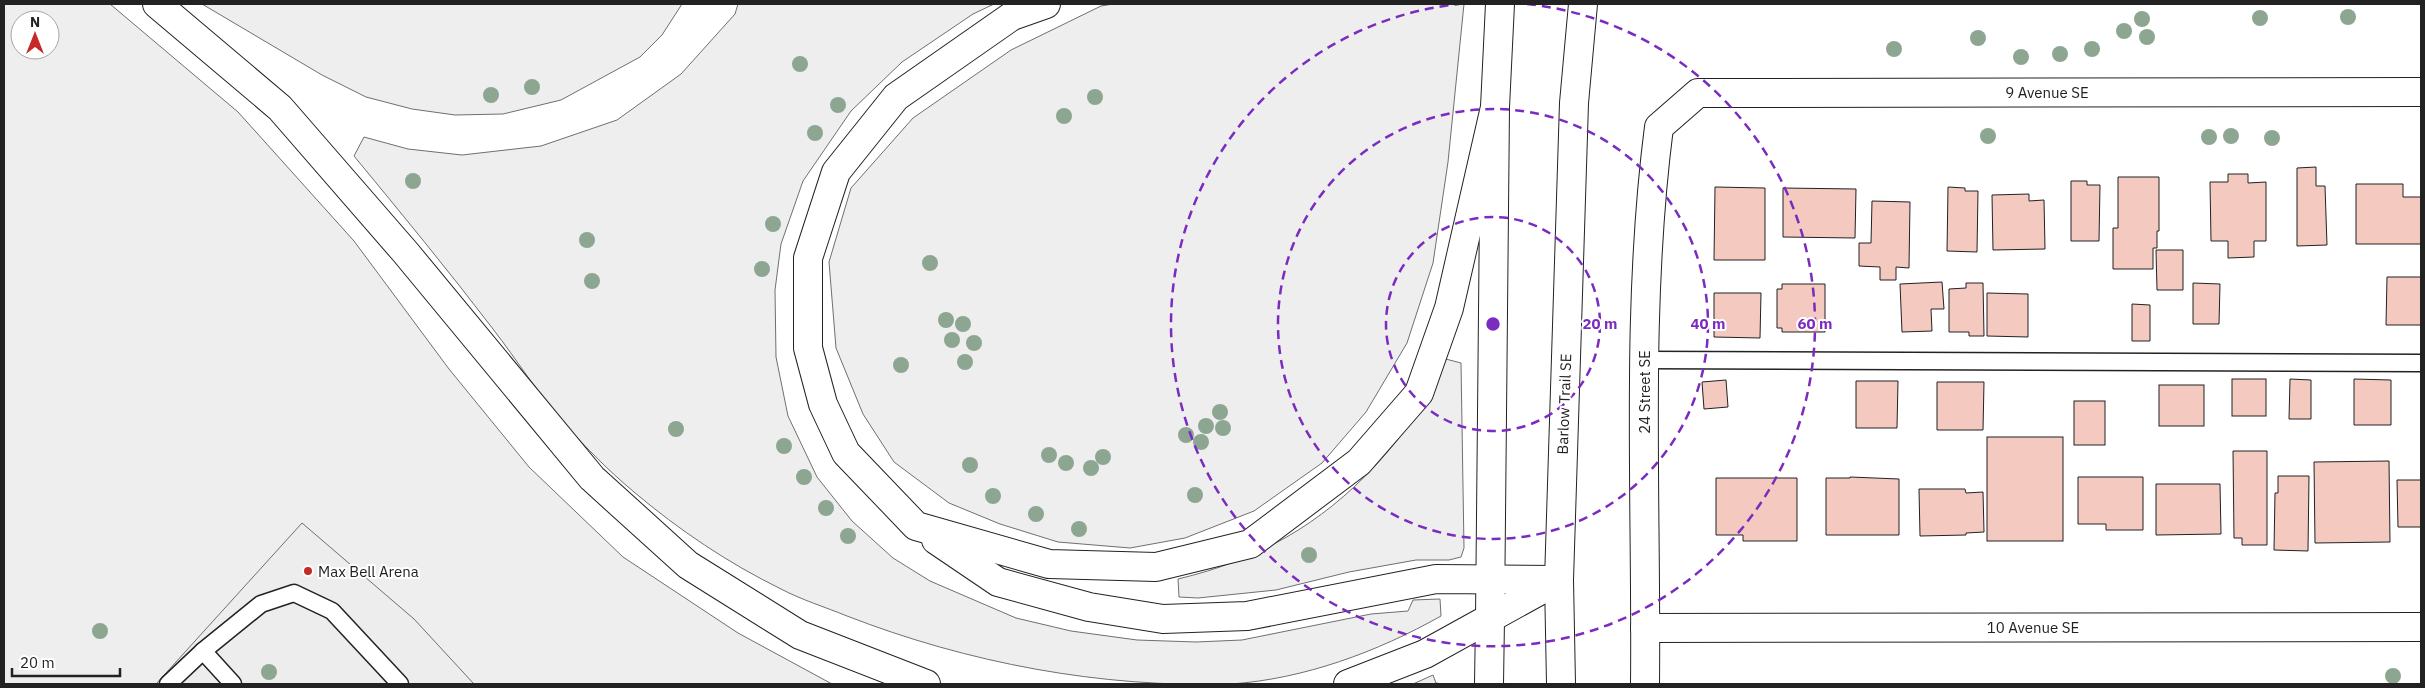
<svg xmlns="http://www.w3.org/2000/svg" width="2425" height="688" font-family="'IBM Plex Sans',sans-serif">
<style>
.green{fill:#eee;stroke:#6f6f6f;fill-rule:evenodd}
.parking{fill:#ededed;stroke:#6f6f6f}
.building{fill:#f3c9c0;stroke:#222}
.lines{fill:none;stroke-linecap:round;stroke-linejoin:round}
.service-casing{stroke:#222;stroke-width:19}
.minor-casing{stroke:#222;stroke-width:30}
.tertiary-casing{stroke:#222;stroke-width:30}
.secondary-casing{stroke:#222;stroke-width:30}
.primary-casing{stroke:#222;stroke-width:30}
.service{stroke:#fff;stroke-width:16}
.minor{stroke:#fff;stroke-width:28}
.tertiary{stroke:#fff;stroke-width:28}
.secondary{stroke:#fff;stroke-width:28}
.primary{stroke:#fff;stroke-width:28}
.tree{fill:#8da692}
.ring{fill:none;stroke:#7b2cbf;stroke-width:2.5;stroke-dasharray:9 6}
.poi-dot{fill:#c62828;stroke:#fff;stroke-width:2}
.labels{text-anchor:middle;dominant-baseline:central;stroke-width:4;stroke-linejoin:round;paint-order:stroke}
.street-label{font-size:15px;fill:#222;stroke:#fff}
.poi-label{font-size:15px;fill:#222;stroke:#fff;text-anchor:start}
.centre{fill:#7b2cbf;stroke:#fff;stroke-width:2.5}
.ring-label{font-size:15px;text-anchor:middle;font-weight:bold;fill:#7b2cbf;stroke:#fff;stroke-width:4;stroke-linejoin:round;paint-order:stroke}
</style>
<rect width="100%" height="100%" fill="#fff"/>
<g class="green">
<path d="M 4,4 L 110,4 L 238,112 L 354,241 L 449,369 L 529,467 L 623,557 L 738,633 L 832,684 L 4,684 ZM 20,20 L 50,20 L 50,50 L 20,50 Z"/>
<path d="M 202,4 L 682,4 L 662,35 L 640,57 L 561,100 L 503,114 L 455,115 L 412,109 L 366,97 L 322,75 Z"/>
<path d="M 738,4 L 994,4 L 973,14 L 902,62 L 851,111 L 803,181 L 781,244 L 775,290 L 776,357 L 788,416 L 817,477 L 852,521 L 893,558 L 930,581 L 1016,618 L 1071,631 L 1137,640 L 1196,642 L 1242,640 L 1371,614 L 1408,611 L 1413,600 L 1440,599 L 1441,616 C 1377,652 1304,679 1231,684 C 1101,688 968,663 847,616 C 825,607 802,600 781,589 C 728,563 679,530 634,492 C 610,472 585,447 564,423 C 538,394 517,360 493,329 C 448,270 401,213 354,156 L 364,137 L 408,149 L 462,155 L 541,146 L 617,120 L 681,74 L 735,14 Z"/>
<path d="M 1113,4 L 1464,4 L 1448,162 L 1433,263 L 1407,343 L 1366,412 L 1322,463 L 1254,511 L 1185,538 L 1130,548 L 1058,542 L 1000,524 L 949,503 L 894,462 L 863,414 L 836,348 L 829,262 L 851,188 L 913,118 L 1011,50 L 1101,6 Z"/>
<path d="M 1442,358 L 1461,363 L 1464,548 L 1461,557 L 1449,560 L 1416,560 L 1349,572 L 1276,590 L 1198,598 L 1179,597 L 1178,579 C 1258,560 1320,525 1376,465 C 1391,448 1407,430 1418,410 C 1427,394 1434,376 1442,358 Z"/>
<path d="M 1433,675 L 1436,683 L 1444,684 L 1413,684 Z"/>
</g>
<path class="parking" d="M 302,523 L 414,619 L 474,684 L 156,684 Z"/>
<g class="building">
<path d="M 2316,167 L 2316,186 L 2325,186 L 2327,245 L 2297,246 L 2297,168 Z"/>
<path d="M 2228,174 L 2248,174 L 2248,183 L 2266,182 L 2266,241 L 2254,241 L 2254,257 L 2228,258 L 2228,241 L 2211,241 L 2210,182 L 2228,182 Z"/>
<path d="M 2118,177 L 2159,177 L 2159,231 L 2157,231 L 2157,248 L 2153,248 L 2153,269 L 2113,269 L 2113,228 L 2118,228 Z"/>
<path d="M 2071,181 L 2087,181 L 2087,185 L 2100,185 L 2099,241 L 2071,241 Z"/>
<path d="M 2356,184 L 2403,184 L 2403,197 L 2421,197 L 2421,244 L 2356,244 Z"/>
<path d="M 1715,187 L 1765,188 L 1765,260 L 1714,260 Z"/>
<path d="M 1948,187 L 1965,188 L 1965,191 L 1978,191 L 1977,252 L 1947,251 Z"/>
<path d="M 1783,188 L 1856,189 L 1855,238 L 1783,237 Z"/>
<path d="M 2029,194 L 2029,201 L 2044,200 L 2045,249 L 1993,250 L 1992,195 Z"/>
<path d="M 1872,201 L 1910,202 L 1909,268 L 1896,267 L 1896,280 L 1880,280 L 1880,267 L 1859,266 L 1859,243 L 1871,243 Z"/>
<path d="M 2156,250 L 2183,250 L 2183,290 L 2157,290 Z"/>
<path d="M 2387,277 L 2421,277 L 2421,325 L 2386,325 Z"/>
<path d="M 1942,282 L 1944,309 L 1931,309 L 1932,331 L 1902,332 L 1900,284 Z"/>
<path d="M 1966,283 L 1983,283 L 1984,336 L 1969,336 L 1969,332 L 1949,332 L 1949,289 L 1966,288 Z"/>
<path d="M 2193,283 L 2220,284 L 2219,324 L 2193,324 Z"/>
<path d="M 1782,284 L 1825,284 L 1825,332 L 1782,332 L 1782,328 L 1777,328 L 1777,289 L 1782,289 Z"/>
<path d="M 1714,293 L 1761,293 L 1760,338 L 1714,337 Z"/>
<path d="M 1987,293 L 2028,294 L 2028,337 L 1987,336 Z"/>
<path d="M 2132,304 L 2150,305 L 2150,341 L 2132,341 Z"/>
<rect x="2232" y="379" width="34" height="37"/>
<path d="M 2290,379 L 2311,380 L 2311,419 L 2289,419 Z"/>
<path d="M 2354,379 L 2391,380 L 2391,425 L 2354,425 Z"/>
<path d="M 1726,380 L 1728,407 L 1704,409 L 1702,382 Z"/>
<path d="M 1856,381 L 1898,381 L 1897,428 L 1856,428 Z"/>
<path d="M 1937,382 L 1984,382 L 1983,430 L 1937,430 Z"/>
<rect x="2159" y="385" width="45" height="41"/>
<rect x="2074" y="401" width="31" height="44"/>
<rect x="1987" y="437" width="76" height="104"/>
<path d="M 2233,451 L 2267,451 L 2267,545 L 2242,545 L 2242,538 L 2234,538 Z"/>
<path d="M 2389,461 L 2390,542 L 2315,543 L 2314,462 Z"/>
<path d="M 2278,476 L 2309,476 L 2308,551 L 2274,550 L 2275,493 L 2278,493 Z"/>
<path d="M 1850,477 L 1899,479 L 1899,535 L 1826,535 L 1826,478 L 1850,478 Z"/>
<path d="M 2078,477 L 2143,477 L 2143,530 L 2106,530 L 2106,524 L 2078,524 Z"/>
<path d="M 1716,478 L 1797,478 L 1797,541 L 1743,541 L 1743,535 L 1716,535 Z"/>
<path d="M 2397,480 L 2421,480 L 2421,527 L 2398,527 Z"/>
<path d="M 2156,484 L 2220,484 L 2221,534 L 2156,535 Z"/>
<path d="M 1919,489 L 1965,489 L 1966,493 L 1983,492 L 1984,532 L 1966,533 L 1966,535 L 1920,536 Z"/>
</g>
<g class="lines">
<defs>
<g id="service">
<path d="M 1643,360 L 2421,363"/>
<path d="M 203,651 L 261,604 L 294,593 L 332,611 L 400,684"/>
<path d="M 168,684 L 203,651 L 233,684"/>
</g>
<g id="minor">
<path d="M 1645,628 L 2421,627"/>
<path d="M 1645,684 C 1647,499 1635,312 1659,127 L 1698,93 L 2421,92"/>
</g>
<g id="tertiary">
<path d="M 1559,580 L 1561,684"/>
<path d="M 1489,684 L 1490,619"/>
</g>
<g id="secondary">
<path d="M 1046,4 L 1012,16 L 896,97 L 836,172 L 808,258 L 808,348 L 823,404 L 846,453 L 916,526 L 1049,564 L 1156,567 L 1250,544 L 1359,462 L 1419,393 L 1449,308 L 1495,107"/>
<path d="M 936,540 L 998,582 L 1089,607 L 1163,619 L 1247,616 L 1436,579 L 1559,580"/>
<path d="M 1490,619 L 1495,107 L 1500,4"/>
</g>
<g id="primary">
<path d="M 157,4 L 280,108 L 406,253 L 592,478 L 688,565 L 800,635 L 926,684"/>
<path d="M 1348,684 L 1425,654 L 1559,580 L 1574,103 L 1583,4"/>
</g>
</defs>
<use href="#service" class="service-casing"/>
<use href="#minor" class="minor-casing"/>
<use href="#tertiary" class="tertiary-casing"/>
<use href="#secondary" class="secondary-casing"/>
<use href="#primary" class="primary-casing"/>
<use href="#service" class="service"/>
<use href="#minor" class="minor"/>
<use href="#tertiary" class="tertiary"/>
<use href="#secondary" class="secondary"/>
<use href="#primary" class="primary"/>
</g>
<g class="tree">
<circle cx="2348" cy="17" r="8"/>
<circle cx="2260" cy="18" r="8"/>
<circle cx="2142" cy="19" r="8"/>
<circle cx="2124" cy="31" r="8"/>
<circle cx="2147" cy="37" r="8"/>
<circle cx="1978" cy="38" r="8"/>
<circle cx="1894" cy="49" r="8"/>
<circle cx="2092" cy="49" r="8"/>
<circle cx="2060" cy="54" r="8"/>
<circle cx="2021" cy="57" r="8"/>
<circle cx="800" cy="64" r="8"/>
<circle cx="532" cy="87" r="8"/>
<circle cx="491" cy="95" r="8"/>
<circle cx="1095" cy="97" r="8"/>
<circle cx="838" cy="105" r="8"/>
<circle cx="1064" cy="116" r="8"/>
<circle cx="815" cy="133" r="8"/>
<circle cx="1988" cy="136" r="8"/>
<circle cx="2231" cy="136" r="8"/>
<circle cx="2209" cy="137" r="8"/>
<circle cx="2272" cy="138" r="8"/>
<circle cx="413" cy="181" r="8"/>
<circle cx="773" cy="224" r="8"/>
<circle cx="587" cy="240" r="8"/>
<circle cx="930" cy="263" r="8"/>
<circle cx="762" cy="269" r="8"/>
<circle cx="592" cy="281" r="8"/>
<circle cx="946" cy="320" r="8"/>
<circle cx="963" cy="324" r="8"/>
<circle cx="952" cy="340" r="8"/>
<circle cx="974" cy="343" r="8"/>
<circle cx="965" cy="362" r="8"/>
<circle cx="901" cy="365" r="8"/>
<circle cx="1220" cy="412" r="8"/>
<circle cx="1206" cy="426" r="8"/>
<circle cx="1223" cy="428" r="8"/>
<circle cx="676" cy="429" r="8"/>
<circle cx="1186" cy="435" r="8"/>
<circle cx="1201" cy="442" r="8"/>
<circle cx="784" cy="446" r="8"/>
<circle cx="1049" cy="455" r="8"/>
<circle cx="1103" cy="457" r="8"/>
<circle cx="1066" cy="463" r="8"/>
<circle cx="970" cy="465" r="8"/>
<circle cx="1091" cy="468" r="8"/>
<circle cx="804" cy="477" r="8"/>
<circle cx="1195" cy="495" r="8"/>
<circle cx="993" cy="496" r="8"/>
<circle cx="826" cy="508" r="8"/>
<circle cx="1036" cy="514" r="8"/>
<circle cx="1079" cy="529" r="8"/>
<circle cx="848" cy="536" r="8"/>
<circle cx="1309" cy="555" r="8"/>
<circle cx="100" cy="631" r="8"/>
<circle cx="269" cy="672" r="8"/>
<circle cx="2393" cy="676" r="8"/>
</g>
<g class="ring">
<circle cx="1493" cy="324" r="107"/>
<circle cx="1493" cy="324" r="215"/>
<path d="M1527 4A322 322 0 1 1 1459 4"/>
</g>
<circle class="poi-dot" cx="308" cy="571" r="5"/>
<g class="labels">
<g class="street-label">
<text x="2047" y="92">9 Avenue SE</text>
<text transform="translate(1644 392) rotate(-90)">24 Street SE</text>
<text transform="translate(1564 404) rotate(-88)">Barlow Trail SE</text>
<text x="2033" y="627">10 Avenue SE</text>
</g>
<g class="poi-label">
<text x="318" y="571">Max Bell Arena</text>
</g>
</g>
<circle cx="1493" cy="324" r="8" class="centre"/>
<g class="ring-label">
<text x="1600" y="329">20 m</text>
<text x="1708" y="329">40 m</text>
<text x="1815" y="329">60 m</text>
</g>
<rect width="2425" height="688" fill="none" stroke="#222222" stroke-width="10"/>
<g transform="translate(35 35)"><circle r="24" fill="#ffffff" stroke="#a7a7a7"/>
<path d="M0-4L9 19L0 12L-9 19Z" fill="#c62828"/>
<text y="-8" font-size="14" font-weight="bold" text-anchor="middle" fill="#222222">N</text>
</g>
<path d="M12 668v8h108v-8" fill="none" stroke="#222222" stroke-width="2.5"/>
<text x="20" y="668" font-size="15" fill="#222222" stroke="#ffffff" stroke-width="4" paint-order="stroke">20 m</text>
</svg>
